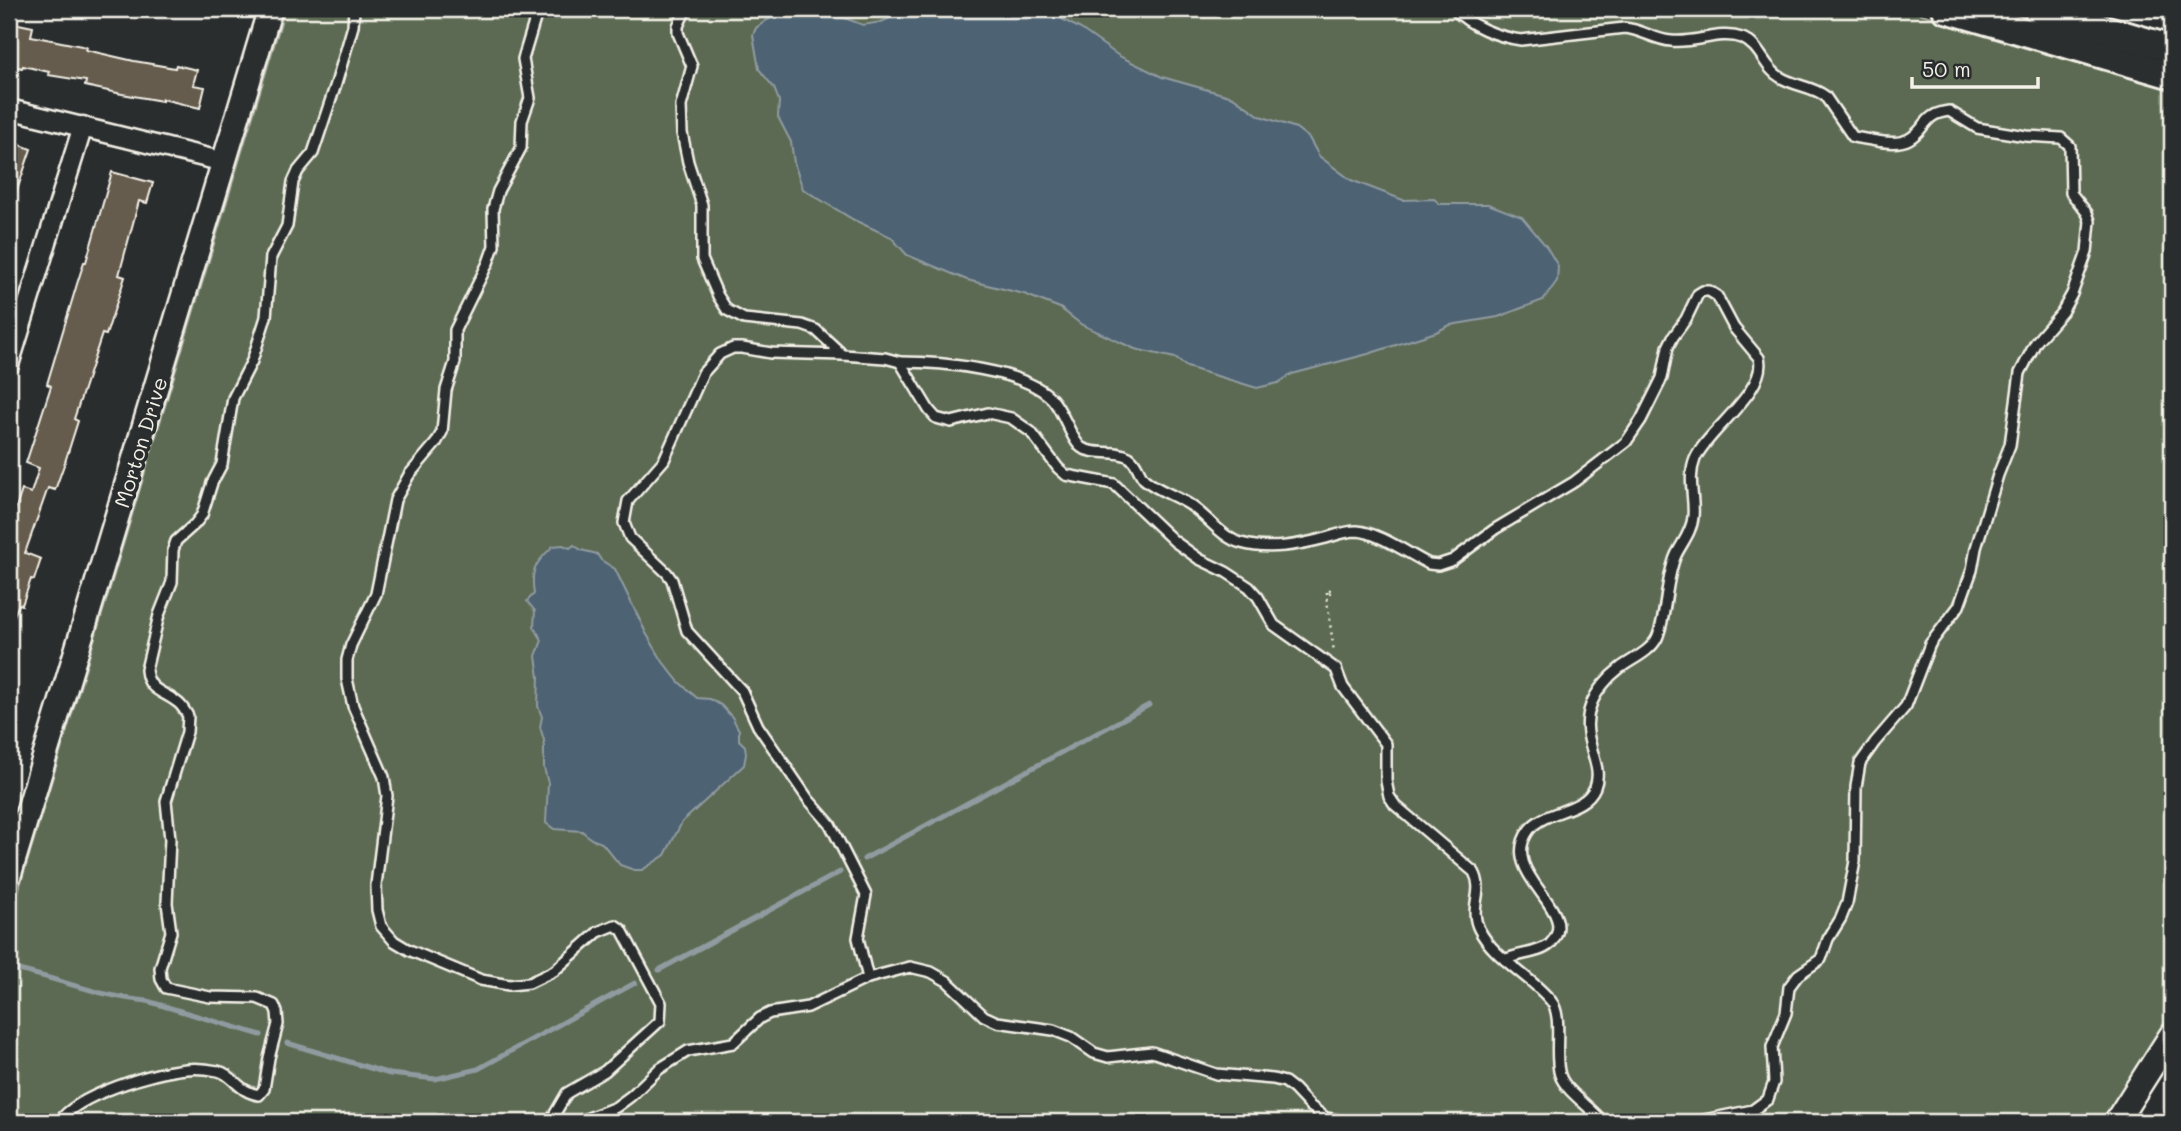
<svg xmlns="http://www.w3.org/2000/svg" width="2181" height="1131" font-family="Mali,sans-serif">
<style>
.green{fill:#5c6b53;stroke:#a8ae9e;stroke-width:2}
.water{fill:#4e6272;stroke:#909ba1;stroke-width:2}
.lines{fill:none;stroke-linecap:round;stroke-linejoin:round}
.stream{stroke:#909ba1;stroke-width:5}
.building{fill:#665b4e;stroke:#f4f1e8;stroke-width:2}
.service-casing{stroke:#f4f1e8;stroke-width:14}
.minor-casing{stroke:#f4f1e8;stroke-width:23}
.tertiary-casing{stroke:#f4f1e8;stroke-width:28}
.secondary-casing{stroke:#f4f1e8;stroke-width:32}
.path{stroke:#f4f1e8;stroke-width:2.5;stroke-dasharray:2 5;stroke-linecap:butt}
.service{stroke:#2a2d2e;stroke-width:9}
.minor{stroke:#2a2d2e;stroke-width:18}
.tertiary{stroke:#2a2d2e;stroke-width:23}
.secondary{stroke:#2a2d2e;stroke-width:26}
.labels{text-anchor:middle;dominant-baseline:central;stroke-width:7;stroke-linejoin:round;paint-order:stroke}
.street-label{font-size:21px;fill:#f4f1e8;stroke:#2a2d2e}
</style>
<rect width="100%" height="100%" fill="#2a2d2e"/>
<filter id="ink" filterUnits="userSpaceOnUse"><feTurbulence type="fractalNoise" baseFrequency=".0143" numOctaves="2"/><feDisplacementMap in="SourceGraphic" scale="14" xChannelSelector="R" yChannelSelector="G"/><feConvolveMatrix kernelMatrix="1 2 1 2 8 2 1 2 1" color-interpolation-filters="sRGB"/></filter>
<g filter="url(#ink)">
<path class="green" d="M 285,9 L 1905,9 L 2172,89 L 2172,1013 L 2105,1122 L 9,1122 L 9,922 Z"/>
<g class="water">
<path d="M 789,9 L 808,9 L 842,17 L 863,25 L 881,22 L 911,9 L 1045,10 L 1081,29 L 1119,56 L 1162,77 L 1233,97 L 1260,116 L 1296,128 L 1309,138 L 1319,156 L 1351,180 L 1403,200 L 1434,199 L 1440,204 L 1488,204 L 1522,217 L 1546,246 L 1558,266 L 1557,281 L 1543,300 L 1498,317 L 1450,325 L 1436,332 L 1368,354 L 1292,374 L 1278,383 L 1257,388 L 1187,367 L 1175,358 L 1135,349 L 1082,325 L 1060,308 L 1024,294 L 967,280 L 907,255 L 891,237 L 854,220 L 803,189 L 794,163 L 791,142 L 778,117 L 779,101 L 774,88 L 759,69 L 753,35 L 756,28 L 767,20 Z"/>
<path d="M 563,545 L 570,548 L 574,545 L 581,550 L 597,554 L 601,560 L 615,569 L 646,633 L 663,662 L 679,682 L 697,698 L 710,699 L 721,705 L 732,717 L 739,730 L 739,740 L 745,746 L 746,754 L 744,765 L 682,822 L 665,855 L 642,870 L 634,870 L 620,865 L 602,843 L 591,839 L 582,831 L 554,829 L 546,823 L 548,783 L 544,768 L 544,740 L 540,727 L 542,717 L 538,706 L 539,677 L 536,656 L 542,640 L 534,627 L 535,611 L 527,601 L 534,594 C 530,568 536,563 553,546 Z"/>
</g>
<g class="lines">
<g class="stream">
<path d="M 864,859 L 1149,705"/>
<path d="M 9,968 C 55,977 100,997 147,1001 L 261,1035"/>
<path d="M 659,970 L 840,872"/>
<path d="M 287,1043 L 390,1074 L 435,1079 L 478,1069 L 635,983"/>
</g>
</g>
<g class="building">
<path d="M 9,22 L 33,27 L 31,36 L 87,47 L 86,50 L 134,61 L 175,68 L 176,65 L 197,70 L 193,85 L 205,87 L 200,108 L 162,99 L 162,101 L 122,94 L 85,86 L 86,81 L 48,75 L 49,72 L 23,66 L 22,68 L 9,65 Z"/>
<path d="M 13,142 L 31,149 L 11,208 L 9,208 L 9,154 Z"/>
<path d="M 112,172 L 153,183 L 147,203 L 139,201 L 119,275 L 125,277 L 106,335 L 102,334 L 74,419 L 78,421 L 65,462 L 55,490 L 48,488 L 25,553 L 41,559 L 34,580 L 31,579 L 22,605 L 19,604 L 9,627 L 9,528 L 22,490 L 31,493 L 39,468 L 26,463 L 51,386 L 47,384 L 77,284 L 84,262 L 86,262 Z"/>
</g>
<g class="lines">
<defs>
<g id="service">
<path d="M 538,9 L 523,59 L 530,98 L 522,121 L 521,148 L 498,191 L 493,209 L 494,246 L 488,263 L 455,330 L 455,362 L 446,390 L 442,432 L 436,443 L 409,475 L 395,500 L 376,594 L 351,645 L 347,660 L 347,679 L 353,706 L 384,777 L 387,796 L 376,885 L 377,910 L 381,926 L 394,941 L 409,950 L 481,980 L 509,985 L 529,983 L 554,971 L 598,932 L 615,925 L 622,930 L 661,1003 L 660,1021 L 605,1071 L 567,1093 L 550,1122"/>
<path d="M 686,9 L 678,26 L 678,33 L 692,66 L 681,106 L 682,133 L 688,162 L 702,205 L 702,259 L 718,296 L 727,310 L 744,319 L 802,325 L 816,330 L 843,355 L 771,353 L 742,348 L 733,348 L 720,354 L 703,373 L 664,460 L 628,501 L 624,523 L 630,538 L 667,573 L 672,580 L 687,631 L 742,691 L 758,726 L 808,799 L 830,824 L 866,895 L 858,938 L 868,978"/>
<path d="M 1454,9 C 1470,26 1498,37 1521,40 L 1624,28 C 1641,29 1655,40 1671,41 C 1695,44 1719,30 1742,38 C 1761,46 1764,68 1780,77 C 1794,86 1812,86 1825,96 L 1853,137 C 1868,139 1895,147 1909,139 C 1927,129 1923,114 1949,111 L 1977,128 L 2026,136 L 2061,138 L 2070,146 L 2071,193 L 2087,213 L 2090,221 L 2087,252 L 2072,294 L 2062,312 L 2036,342 L 2020,373 L 2010,445 L 1998,475 L 1976,548 L 1972,570 L 1959,606 L 1930,644 L 1906,706 L 1875,742 L 1860,763 L 1856,787 L 1855,861 L 1847,903 L 1841,918 L 1828,939 L 1821,959 L 1798,975 L 1789,987 L 1786,1013 L 1772,1047 L 1774,1082 L 1768,1099 L 1753,1110 L 1694,1122"/>
<path d="M 843,355 L 885,358 L 900,362 L 929,410 L 936,418 L 951,422 L 988,413 L 1011,418 L 1031,432 L 1058,468 L 1066,475 L 1114,484 L 1174,541 L 1199,559 L 1226,572 L 1249,587 L 1258,597 L 1274,625 L 1336,669 L 1343,687 L 1386,744 L 1386,781 L 1389,796 L 1395,805 L 1474,872 C 1485,892 1468,907 1479,929 C 1494,959 1530,975 1551,1001 C 1564,1016 1553,1055 1560,1075 C 1565,1091 1591,1107 1603,1122"/>
<path d="M 900,362 C 940,362 1024,369 1052,399 C 1064,412 1072,442 1082,448 C 1096,456 1115,449 1129,457 C 1137,462 1138,472 1144,479 C 1156,490 1177,496 1190,505 C 1207,516 1222,538 1241,543 C 1269,551 1299,545 1326,538 C 1336,535 1346,531 1357,531 C 1377,532 1409,554 1429,564 L 1438,565 L 1453,560 L 1495,529 L 1574,482 L 1626,442 L 1641,420 L 1662,378 L 1668,347 L 1673,337 L 1686,319 L 1698,294 L 1703,291 L 1709,291 L 1717,296 L 1734,328 L 1759,358 C 1768,390 1707,431 1695,459 C 1687,479 1695,497 1693,517 C 1692,531 1682,543 1676,555 C 1665,580 1667,616 1657,638 C 1650,652 1632,659 1620,668 C 1608,677 1596,691 1591,705 C 1578,739 1605,763 1595,787 C 1584,813 1545,809 1529,830 C 1496,875 1584,910 1550,944 C 1539,954 1518,953 1505,960"/>
<path d="M 59,1122 C 76,1095 154,1072 186,1069 C 196,1068 208,1069 218,1071 C 233,1074 238,1092 259,1095 L 264,1089 L 269,1058 L 278,1024 L 277,1012 L 274,1005 L 257,998 L 210,997 L 166,988 L 161,979 L 160,968 L 171,932 L 167,903 L 170,839 L 166,801 L 187,732 L 188,716 C 185,711 182,705 177,702 C 163,691 148,691 146,670 L 159,615 L 172,582 L 173,550 L 176,541 L 195,524 L 202,515 L 212,483 L 222,464 L 233,398 L 252,361 L 266,317 L 271,257 L 287,226 L 293,182 L 298,171 L 313,153 L 336,84 L 353,26 L 354,9"/>
<path d="M 578,1122 L 616,1107 L 631,1096 L 659,1069 L 688,1051 L 733,1043 L 760,1018 L 770,1013 L 808,1007 L 868,978 L 910,967 L 931,972 L 947,981 L 984,1016 L 997,1022 L 1053,1030 L 1071,1037 L 1094,1053 L 1108,1057 L 1152,1052 L 1216,1074 L 1273,1079 L 1285,1082 L 1294,1089 L 1310,1106 L 1326,1118 L 1350,1122"/>
</g>
<g id="minor">
<path d="M 9,109 L 224,162"/>
<path d="M 9,365 L 83,126"/>
</g>
<g id="tertiary">
<path d="M 9,875 L 270,9"/>
<path d="M 2116,1122 L 2172,1034"/>
</g>
<g id="secondary">
<path d="M 1946,9 L 2172,75"/>
<path d="M 2037,9 L 2172,49"/>
</g>
</defs>
<use href="#service" class="service-casing"/>
<use href="#minor" class="minor-casing"/>
<use href="#tertiary" class="tertiary-casing"/>
<use href="#secondary" class="secondary-casing"/>
<g class="path">
<path d="M 2129,9 L 2172,22"/>
<path d="M 1327,601 L 1327,589 L 1333,591 L 1328,594 L 1327,601 L 1334,652"/>
</g>
<use href="#service" class="service"/>
<use href="#minor" class="minor"/>
<use href="#tertiary" class="tertiary"/>
<use href="#secondary" class="secondary"/>
</g>
</g>
<g class="labels">
<g class="street-label">
<text transform="translate(140 442) rotate(-73)">Morton Drive</text>
</g>
</g>
<rect width="2181" height="1131" fill="none" stroke="#2a2d2e" stroke-width="35"/>
<rect x="18" y="18" width="2146" height="1096" fill="none" stroke="#f4f1e8" stroke-width="2.5" filter="url(#ink)"/>
<path d="M1912 77v10h126v-10" fill="none" stroke="#f4f1e8" stroke-width="3.5"/>
<text x="1922" y="77" font-size="21" fill="#f4f1e8" stroke="#2a2d2e" stroke-width="5" paint-order="stroke">50 m</text>
</svg>
